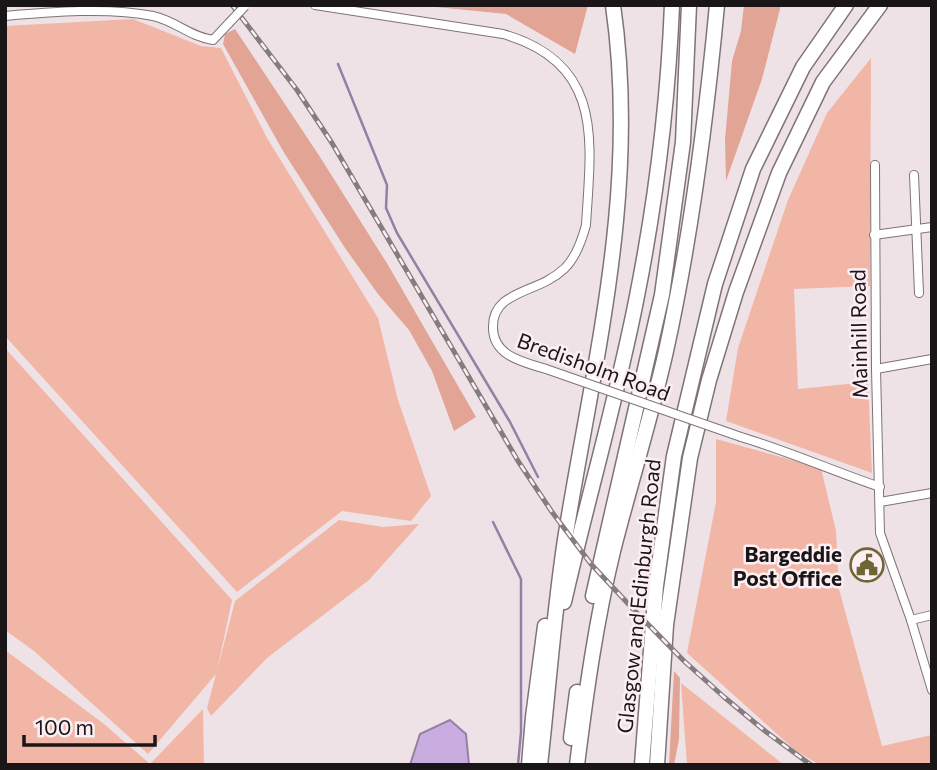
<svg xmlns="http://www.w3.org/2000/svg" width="937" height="770" font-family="Commissioner,sans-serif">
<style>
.green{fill:#f1b6a6}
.forest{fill:#e2a494}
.water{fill:#c9ade0;stroke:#9480a4;stroke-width:2}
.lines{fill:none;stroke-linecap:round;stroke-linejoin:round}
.stream{stroke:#9480a4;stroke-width:2.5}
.minor-casing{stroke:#7e7377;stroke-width:10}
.trunk-casing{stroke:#7e7377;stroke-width:17}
.motorway-casing{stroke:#7e7377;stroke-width:17}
.minor{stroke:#fff;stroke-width:8}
.trunk{stroke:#fff;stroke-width:14}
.motorway{stroke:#fff;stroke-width:14}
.rail-casing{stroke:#847c7f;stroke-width:5}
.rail{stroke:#fceff4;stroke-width:2.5;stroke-dasharray:8;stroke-linecap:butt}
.minor-bridge-casing{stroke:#7e7377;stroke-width:10;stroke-linecap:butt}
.minor-bridge{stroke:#fff;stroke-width:8}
.labels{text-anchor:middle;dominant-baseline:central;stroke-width:5;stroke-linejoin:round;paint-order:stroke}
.street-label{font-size:21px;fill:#1a1618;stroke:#fceff4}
.poi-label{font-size:21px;font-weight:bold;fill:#1a1618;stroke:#fceff4;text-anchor:end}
</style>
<rect width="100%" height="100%" fill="#eee2e6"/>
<g class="green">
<path d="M 133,19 L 201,46 L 221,48 L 267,138 L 378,318 L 398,400 L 431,496 L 411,521 L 342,511 L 237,592 L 5,336 L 5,26 Z"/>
<path d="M 871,58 L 870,286 L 794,289 L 798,389 L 868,382 L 872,473 L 726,421 L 738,348 L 788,200 L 827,113 Z"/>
<path d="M 5,348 L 232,600 L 217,671 L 235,601 L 339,520 L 383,527 L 419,524 L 369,580 L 267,658 L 211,716 L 207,708 L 216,674 L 148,754 L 34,651 L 5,630 Z"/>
<path d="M 716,439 L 821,468 L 836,531 L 839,589 L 882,746 L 932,735 L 932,765 L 820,765 L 796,751 L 687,653 L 716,502 Z"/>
<path d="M 5,650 L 104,724 L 150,764 L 203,709 L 204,765 L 5,765 Z"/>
<path d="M 681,683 L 784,765 L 687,765 Z"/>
</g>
<g class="forest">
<path d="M 416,5 L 588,5 L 575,54 L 506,14 Z"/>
<path d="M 744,5 L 781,5 L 762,79 L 726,181 L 725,140 L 732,61 L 741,31 Z"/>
<path d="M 235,29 L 320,157 L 388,265 L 476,417 L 454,431 L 432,371 L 409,330 L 378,294 L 345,248 L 283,151 L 223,44 L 225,34 Z"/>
<path d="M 674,671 L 680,678 L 679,739 L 674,765 L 669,765 Z"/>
</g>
<path class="water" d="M 450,720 L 466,734 L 469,765 L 410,765 L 420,734 Z"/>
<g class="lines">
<g class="stream">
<path d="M 338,64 L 387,185 L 386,208 L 397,233 L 510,422 L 538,477"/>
<path d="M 493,522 L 521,579 L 521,732 L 518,765"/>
</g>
<defs>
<g id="minor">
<path d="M 315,5 L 503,34 C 605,64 591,141 586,225 C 582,240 576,257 565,268 C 545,287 522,288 504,302 C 497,308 493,317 493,326 C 492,356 523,362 546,369"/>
<path d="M 5,16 C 51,12 108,7 153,16 C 176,21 188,36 213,40 L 229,23"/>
<path d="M 875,165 L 876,369 L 880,533 L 911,620 L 932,690"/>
<path d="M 914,175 L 919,293"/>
<path d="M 874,235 L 932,227"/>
<path d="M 876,369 L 932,359"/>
<path d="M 741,437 C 788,451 833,471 880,487"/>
<path d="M 880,502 L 932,493"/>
<path d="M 911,620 L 932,615"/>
</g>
<g id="trunk">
<path d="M 642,765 L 656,586 L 674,456 L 715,284 L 753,169 L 803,67 L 846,5"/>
<path d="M 657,765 L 666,625 L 690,458 L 709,380 L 736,292 L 779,173 L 823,82 L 880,5"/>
</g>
<g id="motorway">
<path d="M 593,596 L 662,295 L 683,142 L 689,5"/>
<path d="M 564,602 C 587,500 617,399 637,296 C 656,200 668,103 672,5"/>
<path d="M 571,738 L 577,692"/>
<path d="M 529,765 L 533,717 L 545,626"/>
<path d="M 540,765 C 549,685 554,606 567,527 C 596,351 639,186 613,5"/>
<path d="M 577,765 C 586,693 596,621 613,551 C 630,484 651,418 666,351 C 691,237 706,122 717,5"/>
</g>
</defs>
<use href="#minor" class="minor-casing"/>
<use href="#trunk" class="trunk-casing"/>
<use href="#motorway" class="motorway-casing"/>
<use href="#minor" class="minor"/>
<use href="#trunk" class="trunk"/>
<use href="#motorway" class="motorway"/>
<defs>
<path id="rail" d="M 232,5 L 297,90 L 332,143 L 518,461 L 552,512 L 591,564 L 634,610 L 684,661 L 724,697 L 765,731 L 811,765"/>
</defs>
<use href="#rail" class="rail-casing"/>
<use href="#rail" class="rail"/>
<defs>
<g id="minor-bridge">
<path d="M 229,23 L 245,6"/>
<path d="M 546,369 L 741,437"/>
</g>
</defs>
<use href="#minor-bridge" class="minor-bridge-casing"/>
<use href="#minor-bridge" class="minor-bridge"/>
</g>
<defs>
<symbol id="civic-ring" viewBox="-11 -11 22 22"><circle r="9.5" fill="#fceff4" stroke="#6f6633" stroke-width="1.5"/><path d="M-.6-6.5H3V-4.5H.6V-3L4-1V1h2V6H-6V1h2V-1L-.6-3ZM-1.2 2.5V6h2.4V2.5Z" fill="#6f6633"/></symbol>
</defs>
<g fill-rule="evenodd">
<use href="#civic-ring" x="848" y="546" width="38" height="38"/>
</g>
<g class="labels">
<g class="street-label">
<text transform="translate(858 334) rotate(-91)">Mainhill Road</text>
<text transform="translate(594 366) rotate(20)">Bredisholm Road</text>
<text transform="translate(638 596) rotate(-84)">Glasgow and Edinburgh Road</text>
</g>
<g class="poi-label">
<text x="842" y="553">Bargeddie<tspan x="842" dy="24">Post Office</tspan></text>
</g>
</g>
<rect width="937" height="770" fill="none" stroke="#1a1618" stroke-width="14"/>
<path d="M24 735v10h131v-10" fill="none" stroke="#1a1618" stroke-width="3.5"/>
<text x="35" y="735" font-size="21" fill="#1a1618" stroke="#fceff4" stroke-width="5" paint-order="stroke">100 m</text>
</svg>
